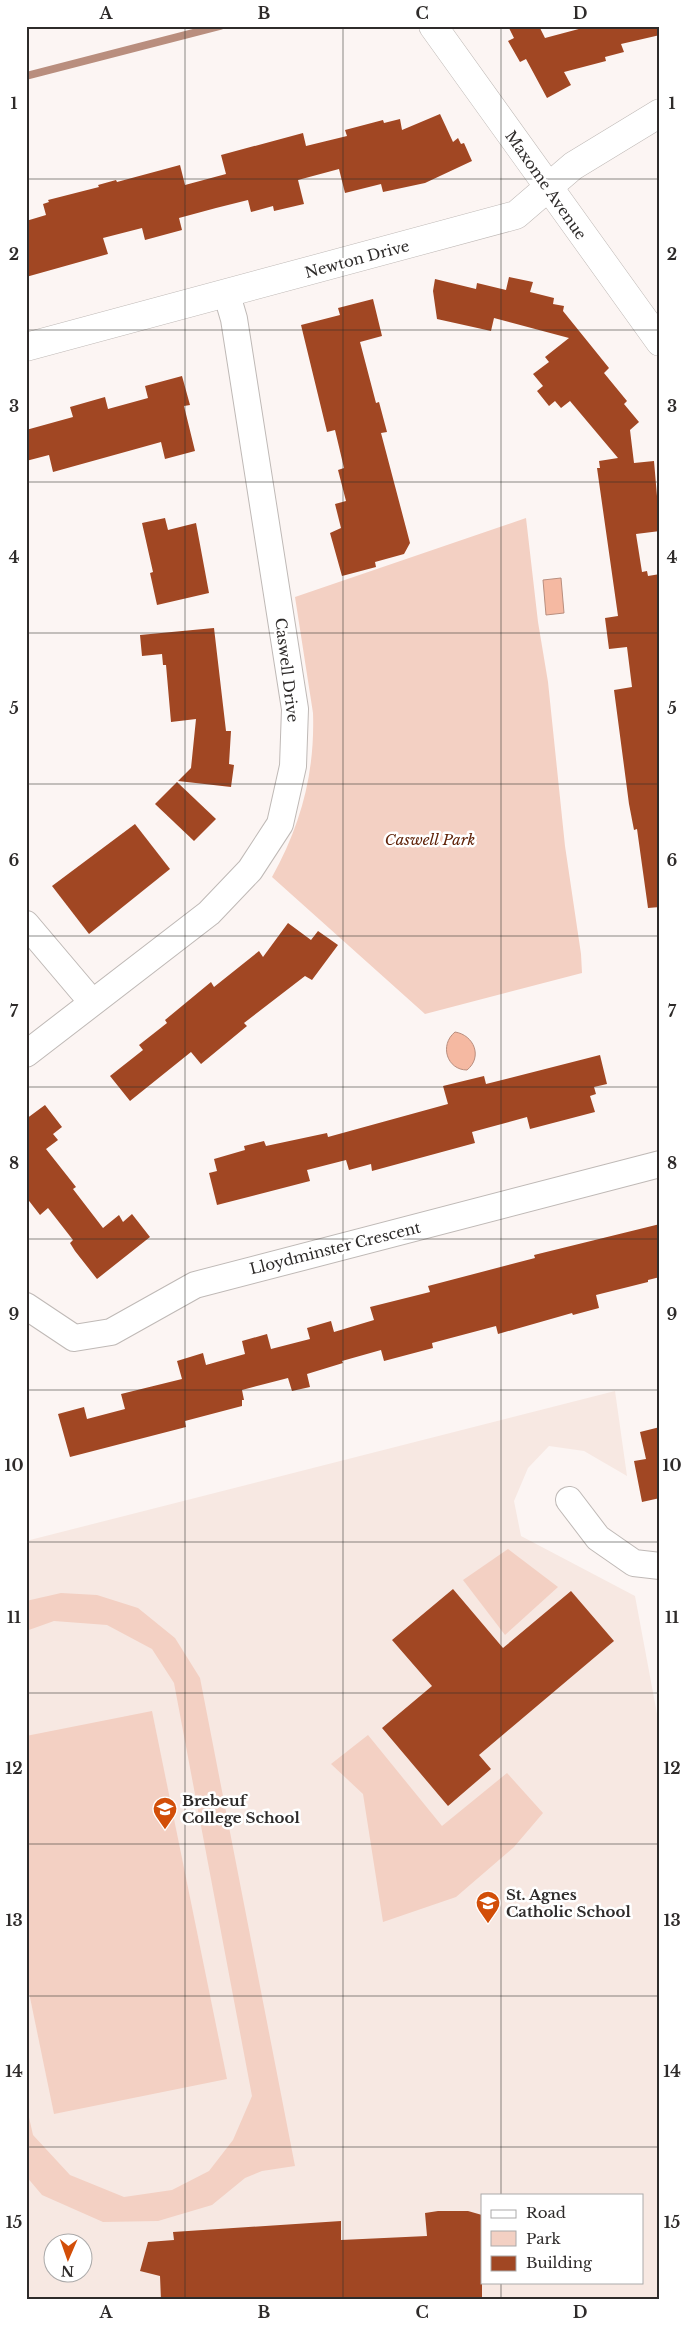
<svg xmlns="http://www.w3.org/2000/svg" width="686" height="2326" font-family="'Libre Baskerville',serif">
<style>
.built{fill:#f7e8e2;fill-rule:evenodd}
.green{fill:#f3d0c3}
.water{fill:#f5b9a2;stroke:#b98e7e}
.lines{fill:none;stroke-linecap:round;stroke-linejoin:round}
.stream{stroke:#b98e7e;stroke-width:8}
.building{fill:#a14723}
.street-casing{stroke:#bfb9b6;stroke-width:28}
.secondary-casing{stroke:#bfb9b6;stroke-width:29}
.street{stroke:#fff;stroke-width:26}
.secondary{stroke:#fff;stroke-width:28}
.grid{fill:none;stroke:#2e2b2a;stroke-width:1;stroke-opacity:0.55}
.labels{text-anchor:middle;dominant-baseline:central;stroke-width:5;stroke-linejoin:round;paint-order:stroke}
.street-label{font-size:15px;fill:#2e2b2a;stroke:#fff}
.park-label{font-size:15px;font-style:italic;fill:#602309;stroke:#fff}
.poi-label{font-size:15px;font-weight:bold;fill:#2e2b2a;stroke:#fff;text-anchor:start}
.neatline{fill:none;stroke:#2e2b2a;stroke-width:2}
.grid-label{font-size:16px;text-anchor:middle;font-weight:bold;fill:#2e2b2a}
</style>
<rect width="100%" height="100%" fill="#fcf5f3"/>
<path class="built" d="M 615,1391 L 627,1476 L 584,1451 L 549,1446 L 528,1468 L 514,1501 L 521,1536 L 635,1596 L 660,1730 L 660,2300 L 26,2300 L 26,1541 ZM 482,2195 L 642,2195 L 642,2282 L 482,2282 ZM 52,2244 L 82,2244 L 82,2274 L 52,2274 Z"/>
<g class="green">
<path d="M 526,518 L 538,622 L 548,682 L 565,846 L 581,954 L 582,973 L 425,1014 L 272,877 C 301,825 315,773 313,713 L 295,597 Z"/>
<path d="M 508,1549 L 558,1587 L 505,1635 L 463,1580 Z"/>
<path d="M 61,1593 L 97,1595 L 138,1608 L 175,1638 L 200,1678 L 295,2166 L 262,2171 L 245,2178 L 212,2205 L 158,2221 L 103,2222 L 42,2195 L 26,2176 L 26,2104 L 33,2135 L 70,2175 L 124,2197 L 172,2190 L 209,2171 L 233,2140 L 252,2096 L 174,1683 L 152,1649 L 107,1625 L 54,1621 L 26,1631 L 26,1601 Z"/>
<path d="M 152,1711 L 227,2079 L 54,2114 L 26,1978 L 26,1736 Z"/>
<path d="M 368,1735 L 442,1826 L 507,1773 L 543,1813 L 514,1847 L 456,1897 L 383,1922 L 363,1794 L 331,1764 Z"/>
</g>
<g class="water">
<path d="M 561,578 L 564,613 L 546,615 L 543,580 Z"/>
<path d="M 455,1032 C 474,1035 483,1057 467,1070 C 447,1070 439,1045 455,1032 Z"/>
</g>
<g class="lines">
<path class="stream" d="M 26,76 L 220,26"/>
</g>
<g class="building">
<path d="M 508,26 L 539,26 L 545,38 L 590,26 L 660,26 L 660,35 L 621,44 L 624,52 L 605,57 L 606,61 L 564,72 L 571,85 L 547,98 L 526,59 L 520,62 L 508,41 L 514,38 Z"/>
<path d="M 440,114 L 453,142 L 458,138 L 461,144 L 464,143 L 472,161 L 425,183 L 383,192 L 381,184 L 345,193 L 339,169 L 298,180 L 304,204 L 274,211 L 273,206 L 251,212 L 248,200 L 216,208 L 179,218 L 182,230 L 145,240 L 142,228 L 103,238 L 108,254 L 26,277 L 26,221 L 46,215 L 43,204 L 49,202 L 48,200 L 99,187 L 98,185 L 116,180 L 117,182 L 180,165 L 185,185 L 226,174 L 221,155 L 303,133 L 306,146 L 347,136 L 345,130 L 383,120 L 384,123 L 400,119 L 402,130 Z"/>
<path d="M 509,277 L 533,282 L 530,292 L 554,298 L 553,304 L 564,306 L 563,311 L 609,368 L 604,373 L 627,401 L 624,404 L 639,422 L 630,430 L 634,463 L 654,461 L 660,531 L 636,534 L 642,572 L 647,571 L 648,576 L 660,574 L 660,627 L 657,627 L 660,648 L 660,907 L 648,908 L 637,829 L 634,830 L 629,804 L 614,690 L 632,687 L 627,647 L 609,649 L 605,618 L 618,616 L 597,468 L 600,468 L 599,461 L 618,458 L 570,401 L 561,408 L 555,401 L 549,406 L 537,391 L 543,386 L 533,374 L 549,362 L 545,357 L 569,338 L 494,318 L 491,331 L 437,319 L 433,291 L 435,279 L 476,289 L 477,283 L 506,290 Z"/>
<path d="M 373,299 L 382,336 L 360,342 L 376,403 L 379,402 L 387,432 L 381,433 L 410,543 L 404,554 L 375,562 L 376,567 L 342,576 L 330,533 L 341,528 L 335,504 L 346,501 L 338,470 L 344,468 L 335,430 L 327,432 L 301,325 L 340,315 L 338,308 Z"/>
<path d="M 182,376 L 190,405 L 184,406 L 195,451 L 165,459 L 161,442 L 53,472 L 49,455 L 26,461 L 26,430 L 73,417 L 70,407 L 105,397 L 108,409 L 148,398 L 145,386 Z"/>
<path d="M 165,518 L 168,530 L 196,523 L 209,593 L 157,605 L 150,573 L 153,572 L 142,523 Z"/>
<path d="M 214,628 L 226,731 L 231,731 L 229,764 L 234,765 L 231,787 L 178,781 L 191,768 L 196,719 L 171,722 L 166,665 L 163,665 L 162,654 L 142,656 L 140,635 Z"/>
<path d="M 177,782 L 216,819 L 194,841 L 155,804 Z"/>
<path d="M 135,824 L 170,869 L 89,934 L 52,886 Z"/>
<path d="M 288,923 L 311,940 L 318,931 L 338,945 L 312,980 L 305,976 L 244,1023 L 247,1026 L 201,1064 L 191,1052 L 130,1101 L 110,1076 L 143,1050 L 139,1045 L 167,1023 L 165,1020 L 211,982 L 214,987 L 259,951 L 263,957 Z"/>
<path d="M 600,1055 L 607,1084 L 594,1087 L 596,1094 L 590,1096 L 595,1112 L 530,1129 L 527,1117 L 472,1132 L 475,1143 L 372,1171 L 371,1164 L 349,1170 L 346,1160 L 307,1170 L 310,1181 L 217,1205 L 209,1173 L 217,1171 L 214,1159 L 245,1150 L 244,1146 L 264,1141 L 266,1146 L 327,1133 L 328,1137 L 448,1104 L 443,1086 L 484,1076 L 486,1084 Z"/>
<path d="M 45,1105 L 62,1127 L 53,1134 L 58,1140 L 46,1149 L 76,1187 L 73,1189 L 103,1228 L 119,1215 L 123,1222 L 132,1214 L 150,1237 L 97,1279 L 75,1251 L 70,1243 L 73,1240 L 48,1208 L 40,1215 L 26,1197 L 26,1119 Z"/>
<path d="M 660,1224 L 660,1277 L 648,1280 L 648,1282 L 596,1295 L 599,1308 L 573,1315 L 572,1313 L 498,1334 L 496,1326 L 432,1343 L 433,1348 L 384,1361 L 381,1350 L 342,1361 L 343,1363 L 307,1374 L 310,1387 L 292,1391 L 288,1378 L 242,1390 L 244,1400 L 242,1400 L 242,1406 L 185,1421 L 186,1427 L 70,1457 L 58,1414 L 84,1407 L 87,1419 L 125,1409 L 121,1394 L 182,1379 L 177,1361 L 203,1353 L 206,1365 L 245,1354 L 242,1341 L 267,1334 L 271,1349 L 310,1339 L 307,1328 L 331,1321 L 334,1332 L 374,1320 L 370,1307 L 430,1292 L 428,1286 L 535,1258 L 534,1255 Z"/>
<path d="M 660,1427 L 660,1498 L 642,1502 L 634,1461 L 646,1459 L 640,1432 Z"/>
<path d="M 453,1589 L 503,1648 L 571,1591 L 614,1641 L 479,1755 L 491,1769 L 448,1806 L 382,1728 L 432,1686 L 392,1640 Z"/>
<path d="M 438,2211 L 468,2211 L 482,2215 L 482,2300 L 161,2300 L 160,2276 L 140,2271 L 148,2242 L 174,2240 L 173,2232 L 341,2221 L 341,2240 L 427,2236 L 425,2213 Z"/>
</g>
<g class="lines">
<defs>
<g id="street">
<path d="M 26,924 L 92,1002"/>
<path d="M 26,1054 L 209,913 L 250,870 L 280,824 L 293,766 L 295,709 L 234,319 L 227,295"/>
<path d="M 26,1306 L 74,1338 L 111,1332 L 195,1285 L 660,1164"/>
<path d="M 569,1500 L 598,1538 L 634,1563 L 660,1566"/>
</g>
<g id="secondary">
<path d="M 433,26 L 660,342"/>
<path d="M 26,347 L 516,215 L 573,166 L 660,113"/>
</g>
</defs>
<use href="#street" class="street-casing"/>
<use href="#secondary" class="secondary-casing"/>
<use href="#street" class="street"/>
<use href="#secondary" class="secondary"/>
</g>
<path class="grid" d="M 185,26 L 185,2300M 343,26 L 343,2300M 501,26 L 501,2195M 26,179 L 660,179M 26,330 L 660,330M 26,482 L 660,482M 26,633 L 660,633M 26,784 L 660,784M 26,936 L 660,936M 26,1087 L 660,1087M 26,1239 L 660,1239M 26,1390 L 660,1390M 26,1542 L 660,1542M 26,1693 L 660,1693M 26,1844 L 660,1844M 26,1996 L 660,1996M 26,2147 L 660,2147M 501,2282 L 501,2300"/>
<defs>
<symbol id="school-pin" viewBox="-11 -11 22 30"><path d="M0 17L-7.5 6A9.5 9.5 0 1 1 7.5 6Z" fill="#d24e08" stroke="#fff"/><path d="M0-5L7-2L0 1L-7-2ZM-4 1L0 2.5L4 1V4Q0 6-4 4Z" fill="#fff"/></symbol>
</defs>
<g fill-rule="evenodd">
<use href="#school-pin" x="151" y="1795" width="28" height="38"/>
<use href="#school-pin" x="474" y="1889" width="28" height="38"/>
</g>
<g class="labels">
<g class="street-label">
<text transform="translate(546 185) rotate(55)">Maxome Avenue</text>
<text transform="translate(357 259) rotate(-15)">Newton Drive</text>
<text transform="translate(287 670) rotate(83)">Caswell Drive</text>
<text transform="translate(335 1248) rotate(-14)">Lloydminster Crescent</text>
</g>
<g class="park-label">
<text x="430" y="839">Caswell Park</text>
</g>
<g class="poi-label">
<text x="182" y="1800">Brebeuf<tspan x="182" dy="17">College School</tspan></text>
<text x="506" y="1894">St. Agnes<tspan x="506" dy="17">Catholic School</tspan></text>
</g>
</g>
<rect width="686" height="2326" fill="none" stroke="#ffffff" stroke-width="55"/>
<rect x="481" y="2194" width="162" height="90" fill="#ffffff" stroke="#abaaaa"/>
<rect x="491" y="2210" width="25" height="8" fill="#ffffff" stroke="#abaaaa"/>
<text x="526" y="2218" font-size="15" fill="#2e2b2a">Road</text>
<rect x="491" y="2231" width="25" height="15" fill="#f3d0c3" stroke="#abaaaa"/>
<text x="526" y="2244" font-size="15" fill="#2e2b2a">Park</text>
<rect x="491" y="2256" width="25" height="15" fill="#a14723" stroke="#abaaaa"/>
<text x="526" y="2268" font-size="15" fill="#2e2b2a">Building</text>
<g transform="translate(68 2258) rotate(182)"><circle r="24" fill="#ffffff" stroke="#abaaaa"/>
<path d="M0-4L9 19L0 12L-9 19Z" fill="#d24e08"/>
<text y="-8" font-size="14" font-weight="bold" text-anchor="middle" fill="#2e2b2a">N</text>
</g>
<rect x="28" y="28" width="630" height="2270" class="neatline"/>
<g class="grid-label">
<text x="106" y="19">A</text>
<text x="264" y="19">B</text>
<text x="422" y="19">C</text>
<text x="580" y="19">D</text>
<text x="14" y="109">1</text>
<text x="672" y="109">1</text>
<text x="14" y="260">2</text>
<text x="672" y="260">2</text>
<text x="14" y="412">3</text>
<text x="672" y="412">3</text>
<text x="14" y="563">4</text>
<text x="672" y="563">4</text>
<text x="14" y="714">5</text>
<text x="672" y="714">5</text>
<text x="14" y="866">6</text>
<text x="672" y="866">6</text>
<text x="14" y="1017">7</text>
<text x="672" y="1017">7</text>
<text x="14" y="1169">8</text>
<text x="672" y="1169">8</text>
<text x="14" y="1320">9</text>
<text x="672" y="1320">9</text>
<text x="14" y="1471">10</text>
<text x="672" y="1471">10</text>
<text x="14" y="1623">11</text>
<text x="672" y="1623">11</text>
<text x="14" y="1774">12</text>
<text x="672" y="1774">12</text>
<text x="14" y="1926">13</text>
<text x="672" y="1926">13</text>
<text x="14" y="2077">14</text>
<text x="672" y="2077">14</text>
<text x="14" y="2228">15</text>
<text x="672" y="2228">15</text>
<text x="106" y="2318">A</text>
<text x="264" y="2318">B</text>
<text x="422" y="2318">C</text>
<text x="580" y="2318">D</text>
</g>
</svg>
